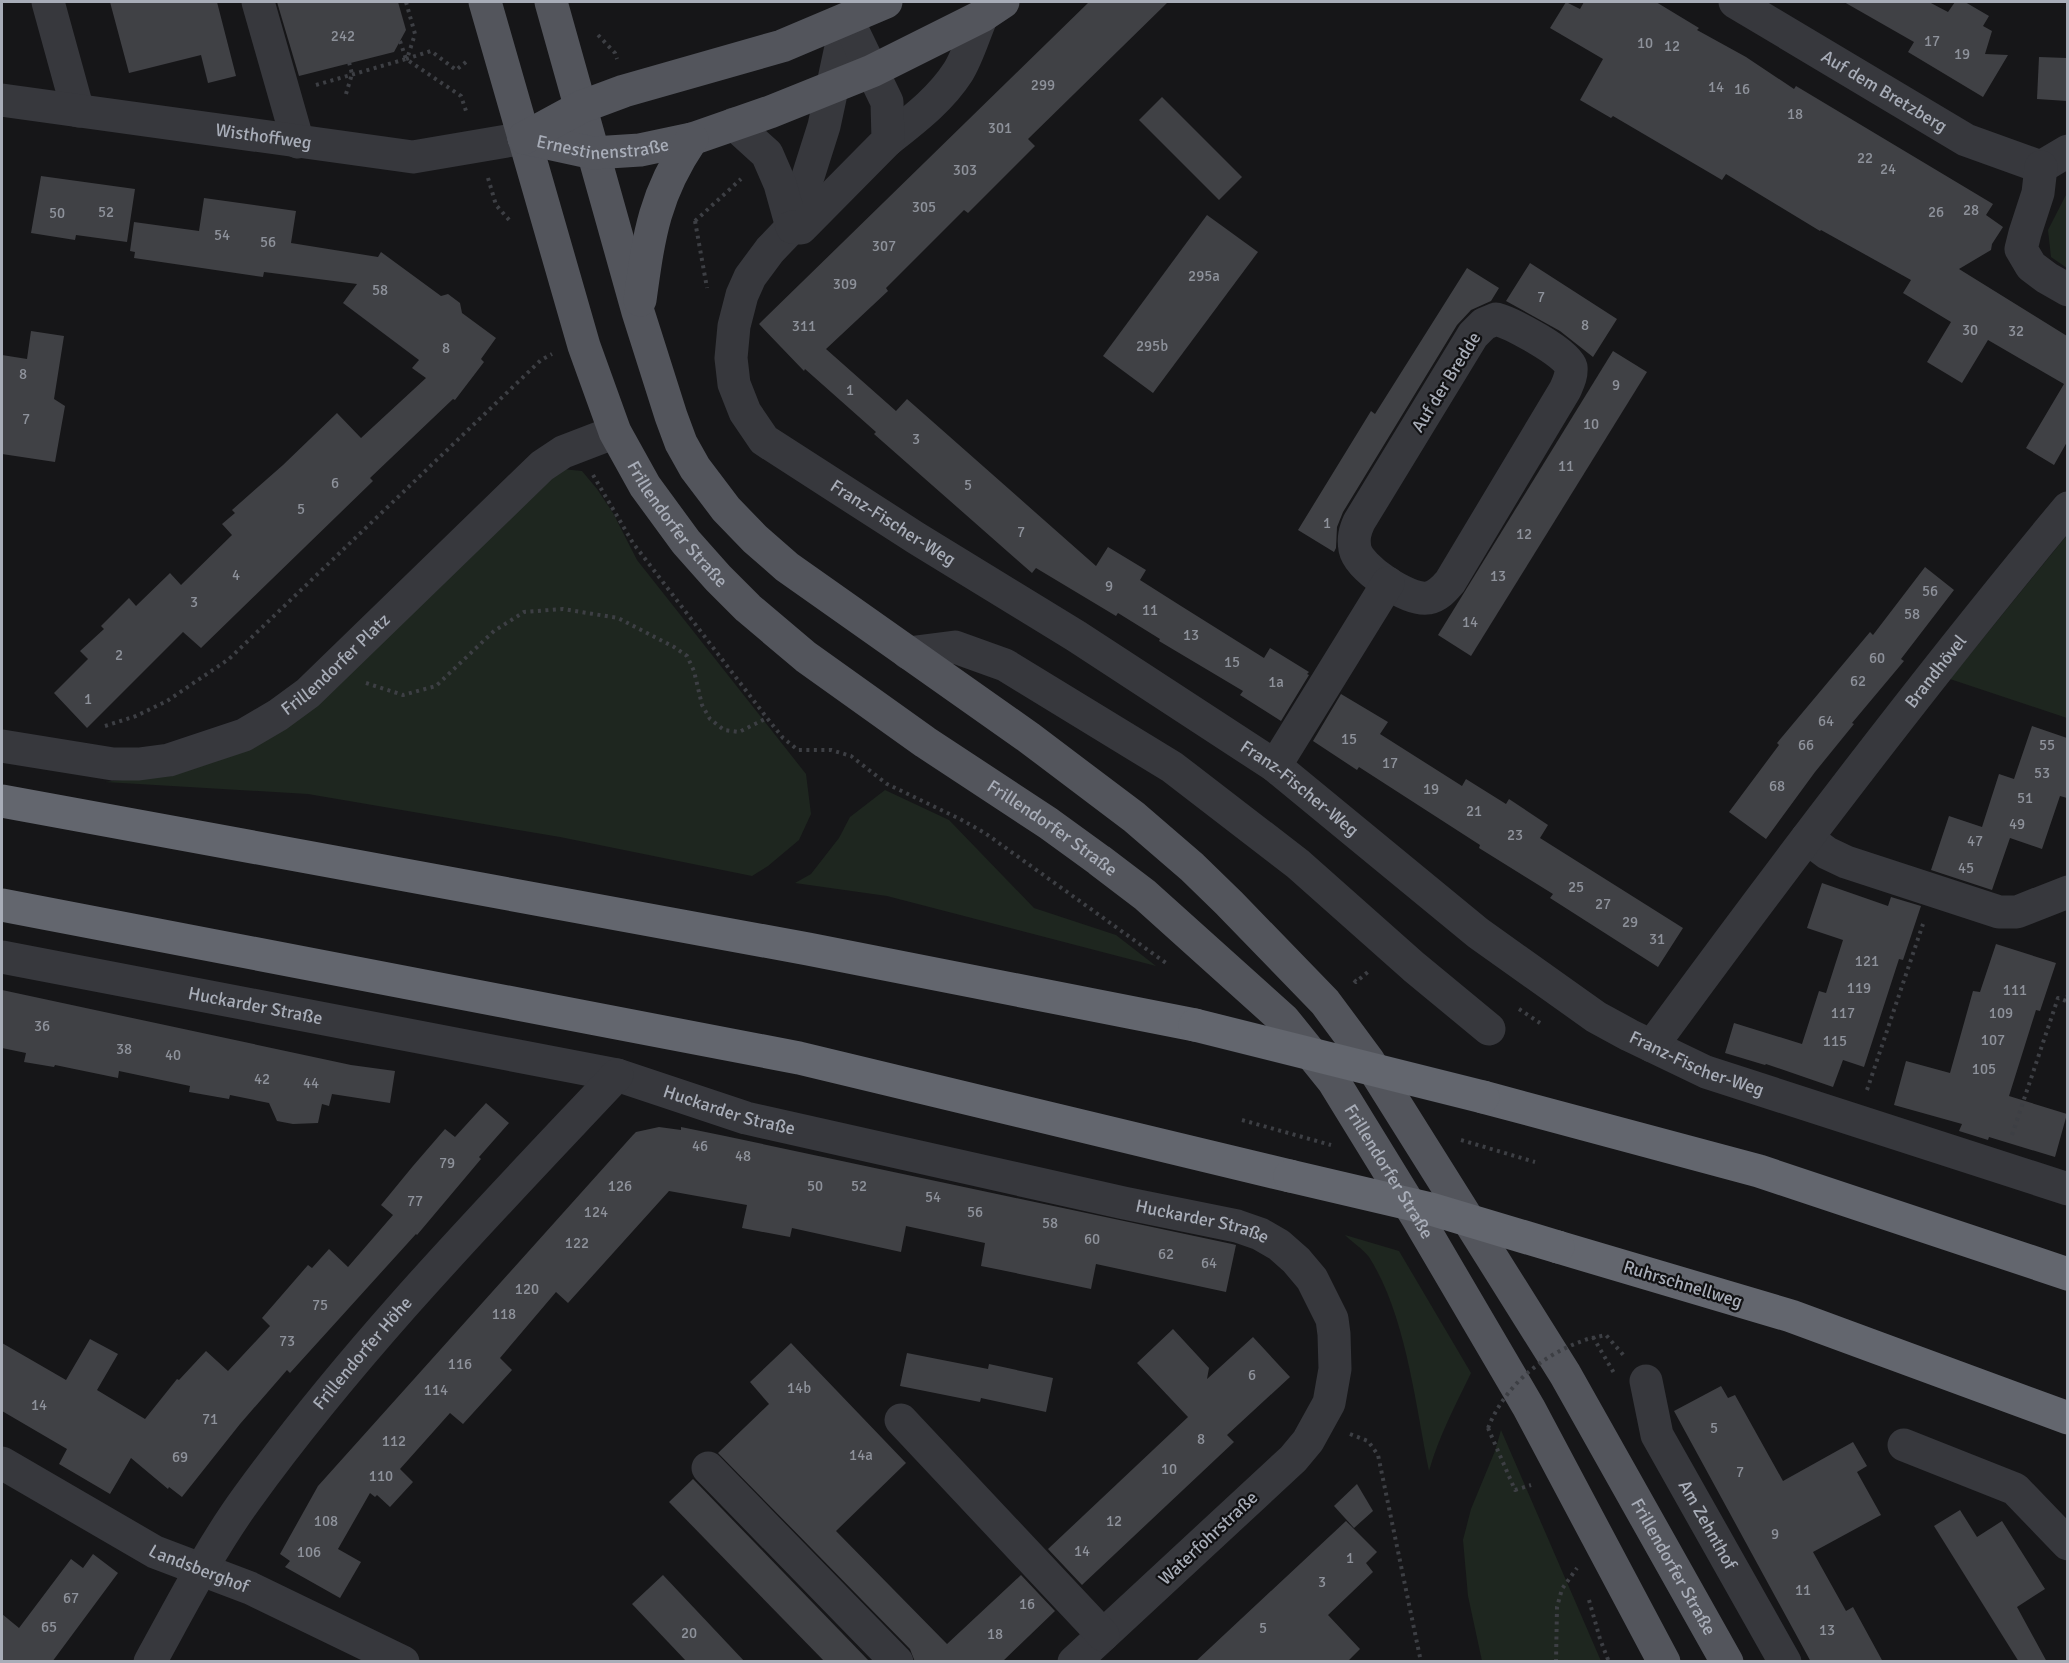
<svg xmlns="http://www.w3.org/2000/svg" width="2069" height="1663" font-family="Signika,sans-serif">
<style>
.green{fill:#1e261f}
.building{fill:#404145}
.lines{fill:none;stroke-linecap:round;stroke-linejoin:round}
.path{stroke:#3d3f44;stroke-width:4;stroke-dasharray:3 4.5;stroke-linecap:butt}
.minor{stroke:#37383d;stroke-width:33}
.major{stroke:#53555c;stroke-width:33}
.highway{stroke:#63666e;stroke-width:33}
.path-bridge{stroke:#3d3f44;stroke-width:4;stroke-dasharray:3 4.5;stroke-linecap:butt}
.highway-bridge{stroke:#63666e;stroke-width:33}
.labels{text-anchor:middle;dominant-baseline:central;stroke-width:4.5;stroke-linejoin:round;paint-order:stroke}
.number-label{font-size:15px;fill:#8e929b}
.street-label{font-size:18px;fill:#a8adb8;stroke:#111113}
</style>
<rect width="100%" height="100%" fill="#161618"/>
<g class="green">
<path d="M 2067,193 L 2067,268 L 2051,257 L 2048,230 Z"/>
<path d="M 562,469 L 582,471 L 597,489 L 613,513 L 637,560 L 806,774 L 811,814 L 799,840 L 768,866 L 752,876 L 560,837 L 308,794 L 105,782 L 173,774 L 200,765 Z"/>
<path d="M 2067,535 L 2067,718 L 1950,679 Z"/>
<path d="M 885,790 L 949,820 L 1034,908 L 1116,935 L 1156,966 L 887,896 L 795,883 L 811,874 L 839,838 L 850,817 Z"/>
<path d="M 1345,1235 L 1399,1251 L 1471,1373 C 1455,1406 1439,1436 1429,1471 C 1415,1403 1406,1315 1369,1257 C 1363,1249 1352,1242 1345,1235 Z"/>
<path d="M 1501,1430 L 1601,1661 L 1482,1661 L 1468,1596 L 1463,1540 L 1471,1509 L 1495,1451 Z"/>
</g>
<g class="building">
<path d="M 110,2 L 217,2 L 236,76 L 208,83 L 201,55 L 129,73 Z"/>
<path d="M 277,2 L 398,2 L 406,30 L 394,52 L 299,76 Z"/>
<path d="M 1089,2 L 1168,2 L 1028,139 L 1035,146 L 968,213 L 964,210 L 886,288 L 888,291 L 826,349 L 896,411 L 907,399 L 1096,566 L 1108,547 L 1146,570 L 1140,580 L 1181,606 L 1264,658 L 1270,648 L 1309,672 L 1307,674 L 1309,675 L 1281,721 L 1240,695 L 1243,691 L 1159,641 L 1160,639 L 1118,613 L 1116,616 L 1036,568 L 1032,573 L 874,434 L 876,432 L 805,369 L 804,371 L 759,324 Z"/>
<path d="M 1566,2 L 1580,9 L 1584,2 L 1656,2 L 1699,28 L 1697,30 L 1746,57 L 1794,89 L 1796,86 L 1993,204 L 1986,215 L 2003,227 L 1992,244 L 1991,250 L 1959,269 L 2067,336 L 2067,442 L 2054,465 L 2026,448 L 2064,384 L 1988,340 L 1962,383 L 1927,362 L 1951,322 L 1903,293 L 1911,280 L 1821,230 L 1820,231 L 1726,174 L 1722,180 L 1613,116 L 1611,118 L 1580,100 L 1603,59 L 1550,28 Z"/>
<path d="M 1844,2 L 1929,2 L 1948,12 L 1955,2 L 1965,2 L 1989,16 L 1983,26 L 1992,31 L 1985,54 L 2008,55 L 1983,97 L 1908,52 L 1914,42 Z"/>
<path d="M 2039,57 L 2067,58 L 2067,101 L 2037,99 Z"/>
<path d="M 1162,97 L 1242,177 L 1219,200 L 1139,120 Z"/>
<path d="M 41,176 L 135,189 L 127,242 L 76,235 L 75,240 L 31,233 Z"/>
<path d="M 204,198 L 296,211 L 291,243 L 378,257 L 381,252 L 441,296 L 448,294 L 460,303 L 462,313 L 496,338 L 481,359 L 484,362 L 455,400 L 453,399 L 370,478 L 373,481 L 201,648 L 183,632 L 87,728 L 54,693 L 88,659 L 80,651 L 104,629 L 101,626 L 129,598 L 136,606 L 170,573 L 181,585 L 232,535 L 222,524 L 235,513 L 232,510 L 283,465 L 337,413 L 361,438 L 426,378 L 412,368 L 419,360 L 343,303 L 357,284 L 264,272 L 263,277 L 134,258 L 135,252 L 130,251 L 134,222 L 199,231 Z"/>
<path d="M 1207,215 L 1258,252 L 1153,393 L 1103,356 Z"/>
<path d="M 1530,263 L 1617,319 L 1593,357 L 1560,331 L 1506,301 Z"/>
<path d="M 1467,268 L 1499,288 L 1491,301 L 1471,310 L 1457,325 L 1343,512 L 1337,527 L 1336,548 L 1334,552 L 1298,530 L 1371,411 L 1375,414 Z"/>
<path d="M 31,331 L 64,336 L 54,399 L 65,406 L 55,462 L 2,454 L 2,355 L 27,359 Z"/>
<path d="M 1613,351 L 1647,372 L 1471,656 L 1438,635 Z"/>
<path d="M 1925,567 L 1954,590 L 1901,659 L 1904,661 L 1852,723 L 1854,724 L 1815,772 L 1766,839 L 1729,812 L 1779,745 L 1777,743 L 1870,632 L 1873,635 Z"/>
<path d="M 1341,694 L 1388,722 L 1380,734 L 1462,786 L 1466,779 L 1506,804 L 1509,799 L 1548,825 L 1540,838 L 1683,928 L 1658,967 L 1550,898 L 1553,894 L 1479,848 L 1480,845 L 1359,767 L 1357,770 L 1313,741 Z"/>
<path d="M 2032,726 L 2067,738 L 2067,798 L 2060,796 L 2042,849 L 2010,838 L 1992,890 L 1931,870 L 1949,816 L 1982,827 L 1999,774 L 2014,779 Z"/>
<path d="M 1822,883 L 1888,906 L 1891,897 L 1921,906 L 1903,960 L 1899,959 L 1864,1067 L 1843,1060 L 1833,1087 L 1766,1064 L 1765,1065 L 1725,1053 L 1734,1023 L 1802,1044 L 1819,991 L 1826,993 L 1843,940 L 1807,928 Z"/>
<path d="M 1996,944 L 2056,963 L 2040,1011 L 2036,1010 L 2009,1096 L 2067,1114 L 2055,1157 L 1989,1137 L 1988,1140 L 1959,1131 L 1962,1124 L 1894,1105 L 1906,1061 L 1950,1073 L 1973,991 L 1980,992 Z"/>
<path d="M 2,990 L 351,1065 L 395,1071 L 390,1103 L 332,1094 L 329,1106 L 322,1104 L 318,1123 L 293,1124 L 277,1121 L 269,1103 L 230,1095 L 229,1099 L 189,1092 L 190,1086 L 119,1071 L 118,1078 L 55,1065 L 54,1067 L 24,1062 L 26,1053 L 2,1048 Z"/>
<path d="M 486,1103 L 509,1123 L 479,1157 L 481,1159 L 417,1235 L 416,1234 L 290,1373 L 287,1370 L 240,1424 L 182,1497 L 169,1487 L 168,1489 L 131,1458 L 110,1494 L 59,1464 L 67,1449 L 2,1411 L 2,1343 L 66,1380 L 90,1339 L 118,1354 L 97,1390 L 145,1419 L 177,1379 L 179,1380 L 206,1351 L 228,1371 L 270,1326 L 262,1318 L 308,1265 L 312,1268 L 329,1249 L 348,1267 L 393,1215 L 381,1205 L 413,1166 L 445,1129 L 455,1137 Z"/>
<path d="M 659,1127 L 681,1130 L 681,1127 L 725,1136 L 1232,1244 L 1236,1245 L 1226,1292 L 1096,1264 L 1091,1289 L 1001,1270 L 981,1266 L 985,1243 L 906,1226 L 901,1252 L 792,1228 L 790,1237 L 742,1228 L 747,1205 L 669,1191 L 568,1303 L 556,1292 L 500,1358 L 512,1370 L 463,1424 L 450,1413 L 400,1469 L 413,1482 L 390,1507 L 377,1495 L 375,1497 L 370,1493 L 338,1549 L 361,1562 L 340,1598 L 285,1567 L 290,1561 L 280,1554 L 318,1486 L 633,1135 L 636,1132 Z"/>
<path d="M 1173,1329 L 1209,1368 L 1207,1379 L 1253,1337 L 1290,1377 L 1227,1435 L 1234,1442 L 1082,1585 L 1048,1549 L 1188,1417 L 1137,1363 Z"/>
<path d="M 791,1343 L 906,1463 L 836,1531 L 947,1644 L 1021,1575 L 1055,1611 L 1002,1662 L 915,1662 L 910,1649 L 718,1453 L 769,1404 L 750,1382 Z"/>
<path d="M 907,1353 L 988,1369 L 989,1364 L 1053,1378 L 1046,1412 L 981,1398 L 980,1402 L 900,1386 Z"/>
<path d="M 1721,1386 L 1728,1398 L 1735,1395 L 1783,1481 L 1853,1442 L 1867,1466 L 1857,1472 L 1881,1515 L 1813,1552 L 1846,1611 L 1853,1607 L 1883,1662 L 1811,1662 L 1674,1411 Z"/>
<path d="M 693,1479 L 695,1481 L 870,1662 L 825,1662 L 669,1502 Z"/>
<path d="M 1357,1484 L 1373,1511 L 1354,1528 L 1334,1506 Z"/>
<path d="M 1960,1510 L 1977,1537 L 2002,1521 L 2045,1589 L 2017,1607 L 2047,1662 L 2019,1662 L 1934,1526 Z"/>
<path d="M 1346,1521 L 1377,1552 L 1366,1563 L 1373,1572 L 1328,1615 L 1360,1649 L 1347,1662 L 1195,1662 Z"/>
<path d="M 93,1554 L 118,1573 L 52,1662 L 2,1662 L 2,1614 L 19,1628 L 71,1559 L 83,1568 Z"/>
<path d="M 663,1575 L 745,1662 L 687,1662 L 632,1604 Z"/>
</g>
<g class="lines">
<g class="path">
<path d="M 406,2 L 415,34 L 407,59"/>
<path d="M 598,35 L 615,53 L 617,59"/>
<path d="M 400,41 L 406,59"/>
<path d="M 406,59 L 431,51 L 456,70 L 466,62"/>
<path d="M 316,85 L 406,59 L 461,96 L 467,114"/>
<path d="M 346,94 L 352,74 L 349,62"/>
<path d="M 488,178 L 496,205 L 510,221"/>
<path d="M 695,221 L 741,179"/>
<path d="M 695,221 L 707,288"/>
<path d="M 593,475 L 633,543 L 767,718 L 783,738 L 798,750 L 831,750 L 851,756 L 887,784 L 960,819 L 985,833 L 1166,963"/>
<path d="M 366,683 L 403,695 L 436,686 L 494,631 L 524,612 L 563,609 L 618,618 L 674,647 L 687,656 L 694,671 L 702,705 L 710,719 L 724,730 L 739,732 L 767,718"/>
<path d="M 105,726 L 136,716 L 167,701 L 229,659 L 541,360 L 552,354"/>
<path d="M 1354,980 L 1356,982 L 1369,971"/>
<path d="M 1519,1009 L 1540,1023"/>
<path d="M 1867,1090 L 1923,924"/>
<path d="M 1242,1120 L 1331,1145"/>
<path d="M 2012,1135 L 2058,998 L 2066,1001 L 2068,995"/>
<path d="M 1461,1140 L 1535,1162"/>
<path d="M 1593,1337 L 1614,1373"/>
<path d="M 1592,1338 L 1606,1335 L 1625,1357"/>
<path d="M 1488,1428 L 1515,1490 L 1531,1485"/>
<path d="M 1350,1434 L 1368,1441 L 1378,1455 L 1421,1662"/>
<path d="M 1589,1600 L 1600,1639 L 1609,1662"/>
<path d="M 1556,1662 L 1557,1607 L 1562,1589 L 1577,1568"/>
</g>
<g class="minor">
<path d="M 48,2 L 78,111"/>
<path d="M 258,2 L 298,142"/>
<path id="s1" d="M 1735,2 L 1966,140 L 2041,167 L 2068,151"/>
<path id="s2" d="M 847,19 L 824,126 L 792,227 L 770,250 L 750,277 L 742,295 L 734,326 L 731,358 L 734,384 L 745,412 L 764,440 L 916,538 L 1076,636 L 1275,766 L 1478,933 L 1596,1017 L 1629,1035 L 1706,1072 L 2068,1189"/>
<path id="s3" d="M 2,100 L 413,157 L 524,138"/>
<path d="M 734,124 L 767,154 L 780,184 L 792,227"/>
<path d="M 888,140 C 913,120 940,100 958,72 C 968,56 974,34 982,16"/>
<path d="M 2041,167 L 2038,193 L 2025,233 L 2021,249 L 2031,266 L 2047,278 L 2068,290"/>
<path d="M 792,227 L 801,228 L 888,140 L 887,102 L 847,19"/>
<path d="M 1496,319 C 1511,323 1568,353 1571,367 C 1572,376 1568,383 1565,390 L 1450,582 C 1444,589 1438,596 1428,598 C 1408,601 1359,568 1355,549 C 1353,538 1355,531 1359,522 L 1473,335 L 1484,324 Z"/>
<path d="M 908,653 L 955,647 L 1005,665 L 1172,767 L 1298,864 L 1414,967 L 1489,1029"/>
<path id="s4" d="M 2,746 L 113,764 L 139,764 L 169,760 L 244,735 L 278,715 L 308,693 L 542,466 L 563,452 L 615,432"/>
<path d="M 1275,766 L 1388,583"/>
<path d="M 1807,838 L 1827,853 L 1846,862 L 1999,912 L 2017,912 L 2068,892"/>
<path id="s5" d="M 2,957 L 617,1075 L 746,1118 L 1124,1203 L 1237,1226 L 1260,1234 L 1279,1245 L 1296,1260 L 1312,1279 L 1332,1319 L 1334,1334 L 1335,1369 L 1329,1403 L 1308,1441 L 1293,1459 L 1074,1662"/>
<path id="s6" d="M 1652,1046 C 1786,863 1923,682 2068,508"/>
<path id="s7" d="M 1646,1381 L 1657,1435 L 1785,1662"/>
<path d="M 901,1420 L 1103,1635"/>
<path d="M 1904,1445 L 2015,1489 L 2068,1544"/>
<path id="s8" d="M 2,1463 L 155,1552 L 250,1588 L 403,1662"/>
<path d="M 708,1468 L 897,1662"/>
<path id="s9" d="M 150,1662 C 181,1606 210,1549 247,1498 C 357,1346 489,1211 617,1075"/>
</g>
<g class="major">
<path id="s10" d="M 485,2 L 584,346 L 615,432 L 645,486 L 686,542 L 718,578 L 748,608 L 806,657 L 925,742 L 1048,823 L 1099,860 L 1145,895 L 1284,1020 L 1334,1082 L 1417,1217 L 1529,1408 L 1664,1662"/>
<path id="s11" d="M 551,2 L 638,312 L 671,416 L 681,443 L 695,468 L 726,509 L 755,539 L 787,567 L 1028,737 L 1134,817 L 1192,867 L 1229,903 L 1325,1002 L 1368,1060 L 1565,1374 L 1727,1662"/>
<path id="s12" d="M 524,138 L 593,153 L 640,150 L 692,139 L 770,112 L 872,71 L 982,16 L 1003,2"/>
<path d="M 524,138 L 581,107 L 624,91 L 782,46 L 886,2"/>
<path d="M 640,300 C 649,235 654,195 692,139"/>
</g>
<g class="highway">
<path d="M 2,801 L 808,949 L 1195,1025"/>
<path d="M 2,905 L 799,1058 L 1290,1176"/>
<path d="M 1483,1097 L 1759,1171 L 2068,1274"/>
<path d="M 1558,1247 L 1791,1316 L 2068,1418"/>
</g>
<path class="path-bridge" d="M 1488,1428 C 1506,1383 1546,1352 1591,1338"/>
<g class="highway-bridge">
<path d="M 1195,1025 L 1483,1097"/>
<path d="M 1290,1176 L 1431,1209 L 1558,1247"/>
</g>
</g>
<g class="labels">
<g class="number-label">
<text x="343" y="36">242</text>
<text x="1932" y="41">17</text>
<text x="1645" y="43">10</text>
<text x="1672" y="46">12</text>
<text x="1962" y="54">19</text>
<text x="1043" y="85">299</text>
<text x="1716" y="87">14</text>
<text x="1742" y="89">16</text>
<text x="1795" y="114">18</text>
<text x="1000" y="128">301</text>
<text x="1865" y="158">22</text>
<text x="1888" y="169">24</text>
<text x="965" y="170">303</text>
<text x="924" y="207">305</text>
<text x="1971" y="210">28</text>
<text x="106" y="212">52</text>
<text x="1936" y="212">26</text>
<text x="57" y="213">50</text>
<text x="222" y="235">54</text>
<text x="268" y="242">56</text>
<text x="884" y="246">307</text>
<text x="1204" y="276">295a</text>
<text x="845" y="284">309</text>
<text x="380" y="290">58</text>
<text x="1541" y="297">7</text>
<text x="1585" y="325">8</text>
<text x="804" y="326">311</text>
<text x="1970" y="330">30</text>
<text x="2016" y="331">32</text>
<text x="1152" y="346">295b</text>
<text x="446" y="348">8</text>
<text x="23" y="374">8</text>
<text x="1616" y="385">9</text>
<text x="850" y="390">1</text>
<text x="26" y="419">7</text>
<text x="1591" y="424">10</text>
<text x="916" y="439">3</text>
<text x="1566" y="466">11</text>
<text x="335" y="483">6</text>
<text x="968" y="485">5</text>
<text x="301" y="509">5</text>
<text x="1327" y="523">1</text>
<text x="1021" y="532">7</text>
<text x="1524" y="534">12</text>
<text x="236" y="575">4</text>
<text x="1498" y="576">13</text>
<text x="1109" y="586">9</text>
<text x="1930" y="591">56</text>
<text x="194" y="602">3</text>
<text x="1150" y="610">11</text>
<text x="1912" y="614">58</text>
<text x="1470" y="622">14</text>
<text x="1191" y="635">13</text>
<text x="119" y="655">2</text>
<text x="1877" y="658">60</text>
<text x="1232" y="662">15</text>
<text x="1858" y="681">62</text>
<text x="1276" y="682">1a</text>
<text x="88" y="699">1</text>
<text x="1826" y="721">64</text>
<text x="1349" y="739">15</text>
<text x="1806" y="745">66</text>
<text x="2047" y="745">55</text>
<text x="1390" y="763">17</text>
<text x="2042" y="773">53</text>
<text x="1777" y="786">68</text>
<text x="1431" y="789">19</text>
<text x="2025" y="798">51</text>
<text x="1474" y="811">21</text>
<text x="2017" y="824">49</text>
<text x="1515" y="835">23</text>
<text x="1975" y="841">47</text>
<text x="1966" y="868">45</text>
<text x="1576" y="887">25</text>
<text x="1603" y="904">27</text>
<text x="1630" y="922">29</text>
<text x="1657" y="939">31</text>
<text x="1867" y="961">121</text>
<text x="1859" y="988">119</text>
<text x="2015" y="990">111</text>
<text x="1843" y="1013">117</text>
<text x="2001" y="1013">109</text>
<text x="42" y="1026">36</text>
<text x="1993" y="1040">107</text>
<text x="1835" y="1041">115</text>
<text x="124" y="1049">38</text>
<text x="173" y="1055">40</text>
<text x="1984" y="1069">105</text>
<text x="262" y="1079">42</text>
<text x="311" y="1083">44</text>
<text x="700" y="1146">46</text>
<text x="743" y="1156">48</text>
<text x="447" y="1163">79</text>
<text x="620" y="1186">126</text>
<text x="815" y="1186">50</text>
<text x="859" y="1186">52</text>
<text x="933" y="1197">54</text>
<text x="415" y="1201">77</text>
<text x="596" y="1212">124</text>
<text x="975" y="1212">56</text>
<text x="1050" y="1223">58</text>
<text x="1092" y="1239">60</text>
<text x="577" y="1243">122</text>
<text x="1166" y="1254">62</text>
<text x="1209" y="1263">64</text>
<text x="527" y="1289">120</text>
<text x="320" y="1305">75</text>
<text x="504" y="1314">118</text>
<text x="287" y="1341">73</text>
<text x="460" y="1364">116</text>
<text x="1252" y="1375">6</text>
<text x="799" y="1388">14b</text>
<text x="436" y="1390">114</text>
<text x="39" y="1405">14</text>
<text x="210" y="1419">71</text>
<text x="1714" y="1428">5</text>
<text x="1201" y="1439">8</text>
<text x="394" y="1441">112</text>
<text x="861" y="1455">14a</text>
<text x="180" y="1457">69</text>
<text x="1169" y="1469">10</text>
<text x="1740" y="1472">7</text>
<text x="381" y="1476">110</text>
<text x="326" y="1521">108</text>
<text x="1114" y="1521">12</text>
<text x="1775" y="1534">9</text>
<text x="1082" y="1551">14</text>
<text x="309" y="1552">106</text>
<text x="1350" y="1558">1</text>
<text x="1322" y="1582">3</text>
<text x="1803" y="1590">11</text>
<text x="71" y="1598">67</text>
<text x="1027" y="1604">16</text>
<text x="49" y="1627">65</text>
<text x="1263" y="1628">5</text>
<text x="1827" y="1630">13</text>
<text x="689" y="1633">20</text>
<text x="995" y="1634">18</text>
</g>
<g class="street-label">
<text stroke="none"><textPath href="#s1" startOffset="174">Auf dem Bretzberg</textPath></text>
<text stroke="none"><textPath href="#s3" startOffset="264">Wisthoffweg</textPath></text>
<text stroke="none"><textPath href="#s12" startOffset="80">Ernestinenstraße</textPath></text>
<text transform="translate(1446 382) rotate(-58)">Auf der Bredde</text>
<text stroke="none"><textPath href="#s2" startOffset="608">Franz-Fischer-Weg</textPath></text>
<text stroke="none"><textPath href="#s10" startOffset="561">Frillendorfer Straße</textPath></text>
<text stroke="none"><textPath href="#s4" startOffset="364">Frillendorfer Platz</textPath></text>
<text stroke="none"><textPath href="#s6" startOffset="470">Brandhövel</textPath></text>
<text stroke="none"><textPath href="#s2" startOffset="1094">Franz-Fischer-Weg</textPath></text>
<text stroke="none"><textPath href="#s10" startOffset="1047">Frillendorfer Straße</textPath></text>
<text stroke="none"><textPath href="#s5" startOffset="258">Huckarder Straße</textPath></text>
<text stroke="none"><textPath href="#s2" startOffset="1580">Franz-Fischer-Weg</textPath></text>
<text stroke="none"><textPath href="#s5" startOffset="744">Huckarder Straße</textPath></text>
<text stroke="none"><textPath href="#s10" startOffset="1533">Frillendorfer Straße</textPath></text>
<text stroke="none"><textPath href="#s5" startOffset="1230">Huckarder Straße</textPath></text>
<text transform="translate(1683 1284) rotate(17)">Ruhrschnellweg</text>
<text stroke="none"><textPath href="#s9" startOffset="376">Frillendorfer Höhe</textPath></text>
<text stroke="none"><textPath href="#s7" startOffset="158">Am Zehnthof</textPath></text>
<text transform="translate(1208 1538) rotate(-43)">Waterfohrstraße</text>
<text stroke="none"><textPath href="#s11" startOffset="1982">Frillendorfer Straße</textPath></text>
<text stroke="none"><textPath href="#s8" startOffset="224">Landsberghof</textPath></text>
</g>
</g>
<rect width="2069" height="1663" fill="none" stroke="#a8adb8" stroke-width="6"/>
</svg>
